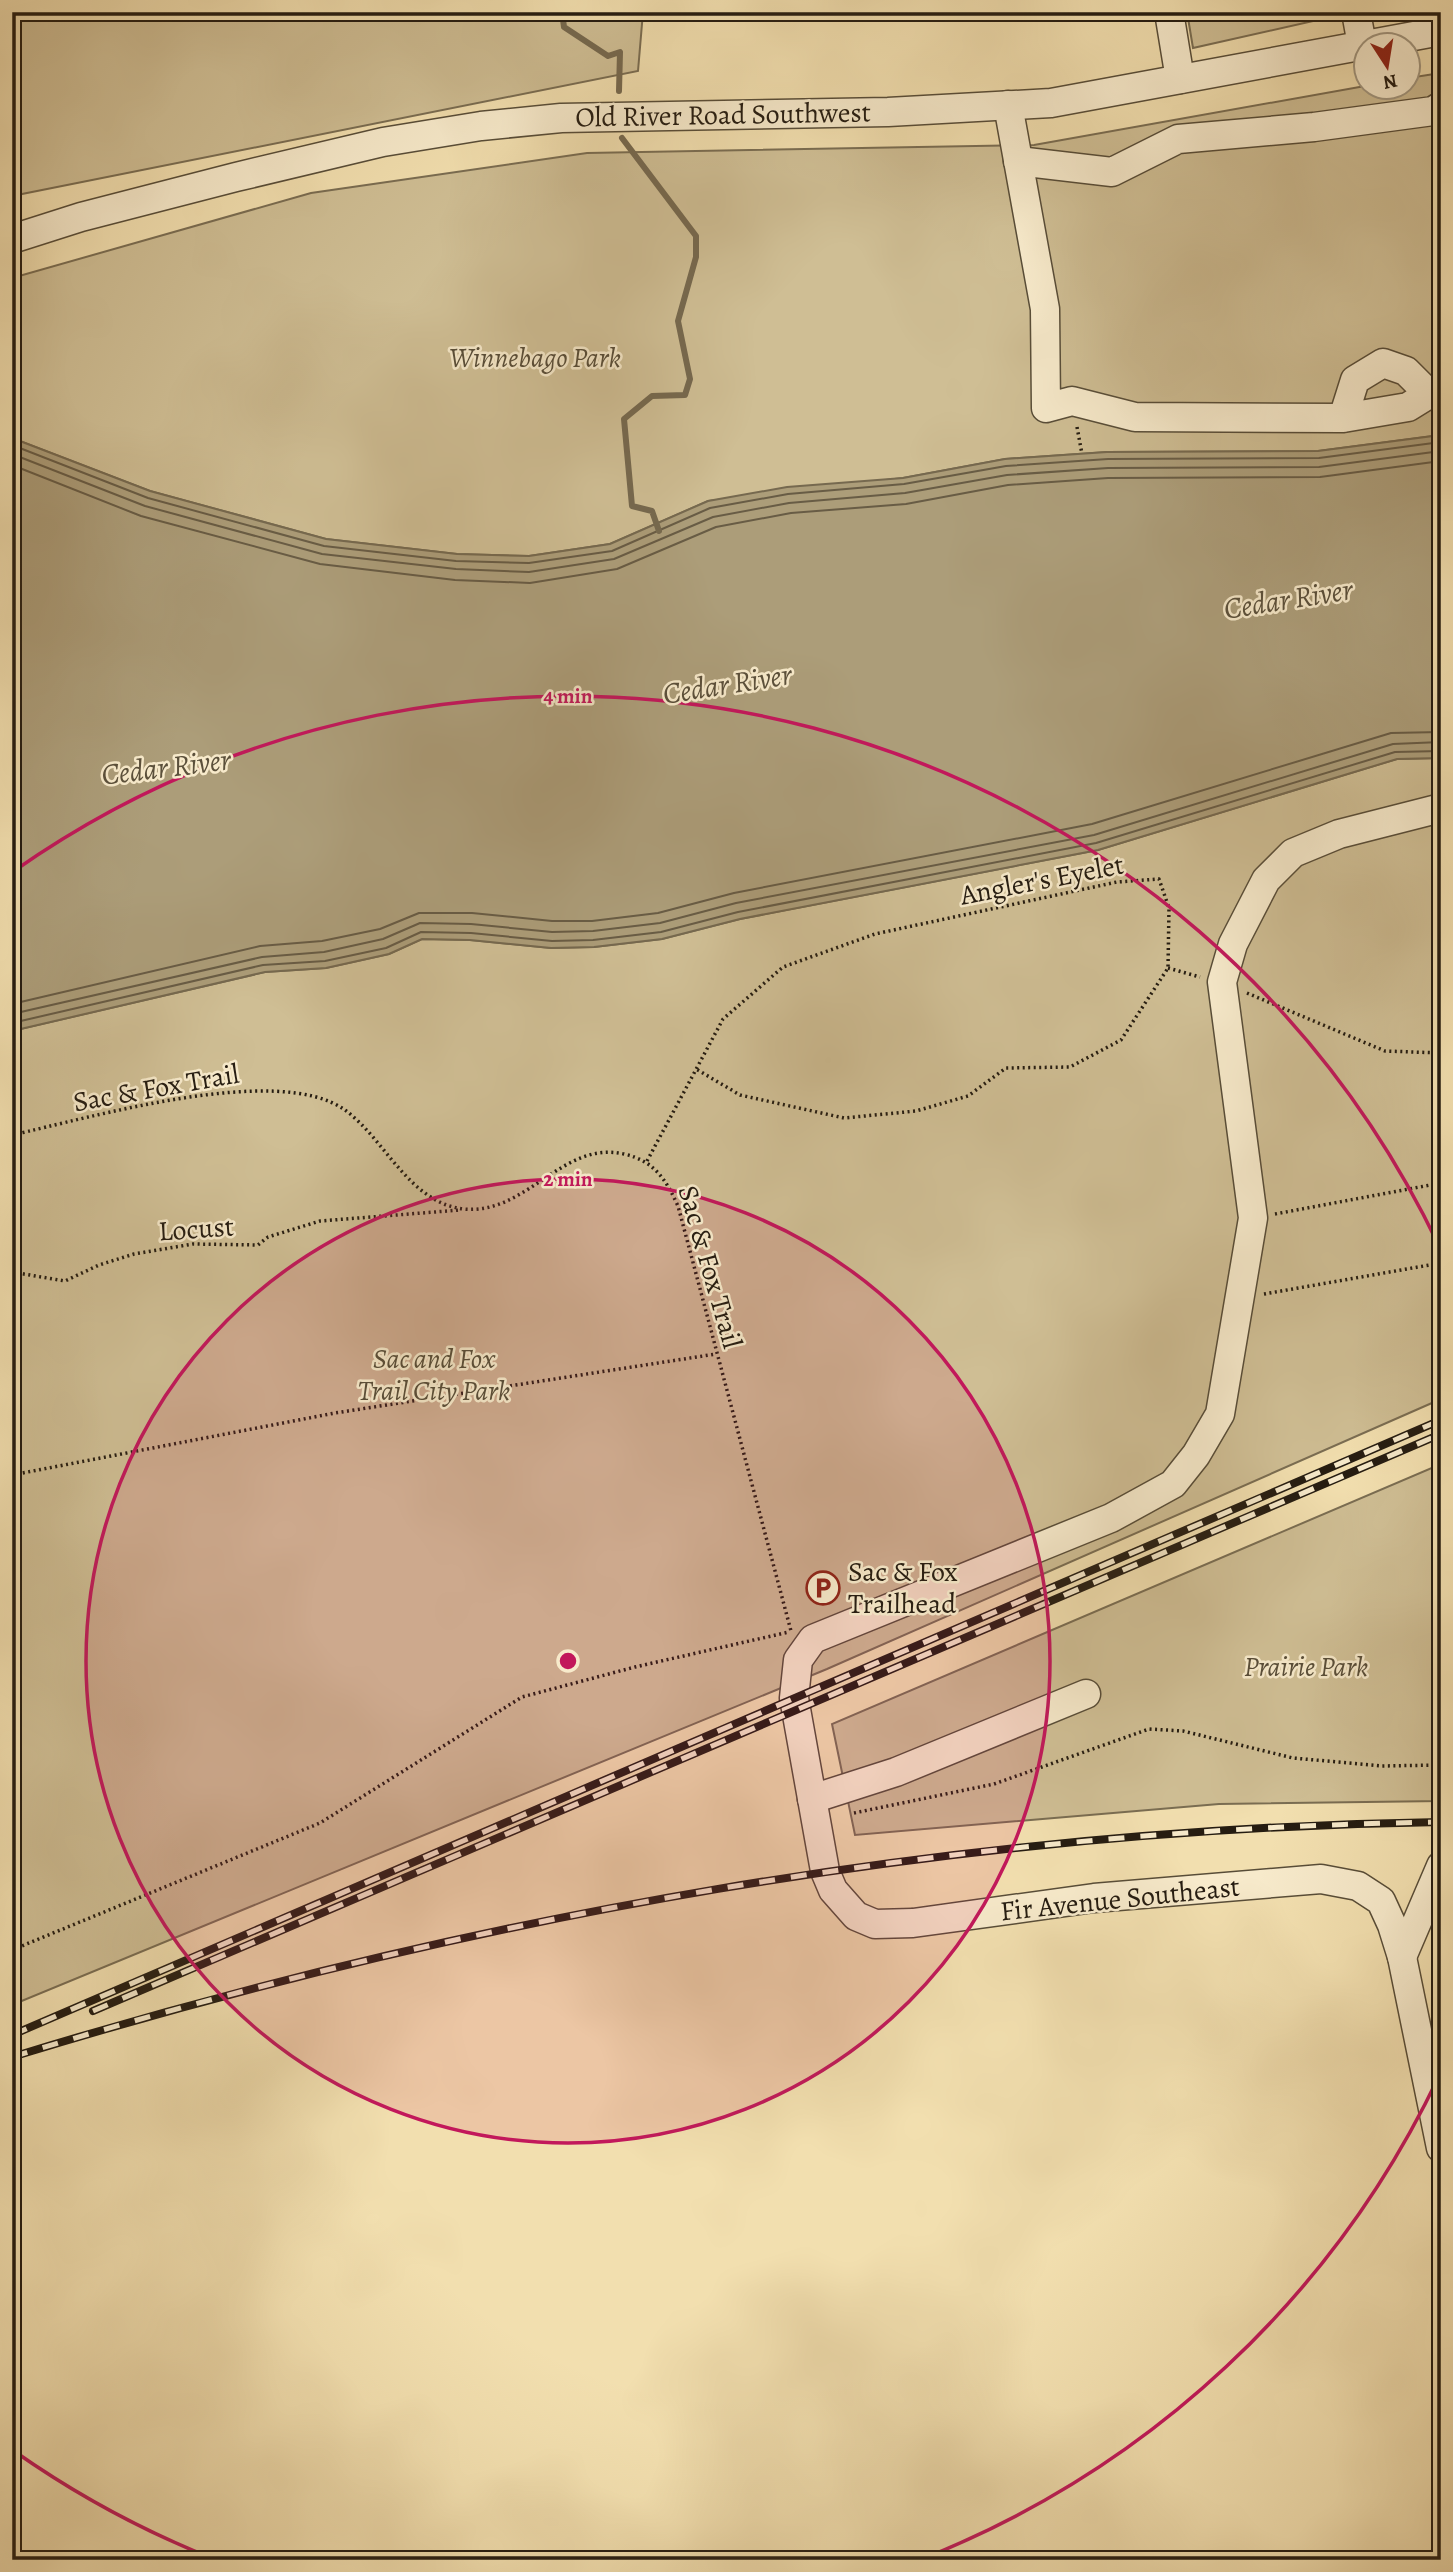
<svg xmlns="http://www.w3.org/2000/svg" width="1453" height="2572" font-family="Alegreya,serif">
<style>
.green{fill:#cfbe94;stroke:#7a6d52;stroke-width:2}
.water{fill:#ac9d79;stroke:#76694f;stroke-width:2}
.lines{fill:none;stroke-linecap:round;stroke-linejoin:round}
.shore{stroke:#685c45;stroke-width:2}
.stream{stroke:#76694f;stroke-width:6}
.minor-casing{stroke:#584d38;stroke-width:31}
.path{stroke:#251c11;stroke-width:3.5;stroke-dasharray:2 3.5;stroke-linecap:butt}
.minor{stroke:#f7eacb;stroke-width:28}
.rail-casing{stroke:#251c11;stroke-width:8}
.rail{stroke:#f7eacb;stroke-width:5;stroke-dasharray:16;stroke-linecap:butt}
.ring{fill:none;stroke:#c2185b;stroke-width:3.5}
.labels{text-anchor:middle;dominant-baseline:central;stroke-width:5;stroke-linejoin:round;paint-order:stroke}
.street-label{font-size:28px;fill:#251c11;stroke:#f7eacb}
.park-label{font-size:28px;font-style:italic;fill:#584d38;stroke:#f7eacb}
.poi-label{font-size:28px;fill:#251c11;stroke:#f7eacb;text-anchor:start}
.water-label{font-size:30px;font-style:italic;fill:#5b503b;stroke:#f7eacb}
.centre{fill:#c2185b;stroke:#f7eacb;stroke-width:3.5}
.ring-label{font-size:21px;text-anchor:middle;font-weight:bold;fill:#c2185b;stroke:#f7eacb;stroke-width:5;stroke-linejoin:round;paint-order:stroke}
</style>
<rect width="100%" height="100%" fill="#f2dfaf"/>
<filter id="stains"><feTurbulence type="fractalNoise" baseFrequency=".00286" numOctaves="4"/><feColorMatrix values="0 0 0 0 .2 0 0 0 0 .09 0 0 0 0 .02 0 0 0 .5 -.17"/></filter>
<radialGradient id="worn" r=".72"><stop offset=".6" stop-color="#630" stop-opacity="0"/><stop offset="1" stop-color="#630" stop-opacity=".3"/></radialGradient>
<g class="green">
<path d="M 12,12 L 643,12 L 638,71 L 12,196 Z"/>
<path d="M 1187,12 L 1353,12 L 1193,48 Z"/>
<path d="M 1441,73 L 1441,435 L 1318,451 L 1107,452 L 1005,459 L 903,478 L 708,501 L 610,544 L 529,556 L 457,554 L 326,539 L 150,491 L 12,438 L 12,278 L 311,193 L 587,153 L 1034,145 L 1365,86 L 1408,88 L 1408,78 Z"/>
<path d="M 1441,758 L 1441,1399 L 827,1669 L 12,2005 L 12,1031 L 265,972 L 326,968 L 389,954 L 422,939 L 470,940 L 551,948 L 594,947 L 662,939 L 740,919 L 1098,850 L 1397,759 Z"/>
<path d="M 1441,1464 L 1441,1801 L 1219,1804 L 855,1835 L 832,1724 Z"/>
</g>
<path class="water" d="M 1441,435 L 1441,758 L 1397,759 L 1098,850 L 740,919 L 662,939 L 594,947 L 551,948 L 470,940 L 422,939 L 389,954 L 326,968 L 265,972 L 12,1031 L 12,438 L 150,491 L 326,539 L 457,554 L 529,556 L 610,544 L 708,501 L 787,487 L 903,478 L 1005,459 L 1107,452 L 1318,451 Z"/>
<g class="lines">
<g class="shore">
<path d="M 12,445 L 148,498 L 324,546 L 456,561 L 529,563 L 612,551 L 710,508 L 788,494 L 904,484 L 1006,466 L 1108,459 L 1319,458 L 1441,442"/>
<path d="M 12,454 L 145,506 L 322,554 L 456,569 L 529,572 L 614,559 L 713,517 L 789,503 L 905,493 L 1007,475 L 1108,468 L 1319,467 L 1441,451"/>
<path d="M 12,465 L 141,516 L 320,564 L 455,580 L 530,583 L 617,569 L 716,527 L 791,513 L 906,504 L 1008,485 L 1108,478 L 1320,477 L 1441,461"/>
<path d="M 12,1004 L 260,946 L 322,941 L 380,929 L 419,913 L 472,913 L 552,921 L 592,921 L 658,913 L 734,893 L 1092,824 L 1391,733 L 1441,732"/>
<path d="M 12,1014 L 262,957 L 324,952 L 383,939 L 420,923 L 471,924 L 552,932 L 593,931 L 660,923 L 736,903 L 1094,835 L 1393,744 L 1441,742"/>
<path d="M 12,1023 L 263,965 L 325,961 L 386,948 L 421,932 L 471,933 L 552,941 L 593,940 L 661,932 L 738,912 L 1096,843 L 1395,752 L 1441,751"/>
</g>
<g class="stream">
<path d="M 562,12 L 564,27 L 608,56 L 620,52 L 619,91"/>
<path d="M 622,138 L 696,236 L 696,257 L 678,321 L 690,379 L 685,395 L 652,396 L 624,419 L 632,506 L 652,511 L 659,531"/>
</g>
<defs>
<g id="minor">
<path d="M 1169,12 L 1180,79"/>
<path d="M 1356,12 L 1362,45"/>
<path d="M 1008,105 L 1045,309 L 1046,408 L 1072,401 L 1135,417 L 1343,418 L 1408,407 L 1429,394 L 1406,371 L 1383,363 L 1355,380 L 1343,418"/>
<path d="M 1018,161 L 1112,172 L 1178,139 L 1314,127 L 1433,111 L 1441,106"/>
<path d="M 12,239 L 81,217 L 236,177 L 383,142 L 481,126 L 561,118 L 888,112 L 1051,103 L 1441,31"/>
<path d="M 1441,808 L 1339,834 L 1293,853 L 1266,880 L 1233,944 L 1222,982 L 1253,1218 L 1220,1414 L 1196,1455 L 1173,1484 L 1111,1518 L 813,1639 L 798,1660 L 794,1698 L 825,1871 L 833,1890 L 856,1916 L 875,1924 L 913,1923 L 1094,1898 L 1321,1879 L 1358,1886 L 1381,1901 L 1392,1925 L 1402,1957 L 1441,2148"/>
<path d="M 812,1799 L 896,1772 L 1086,1694"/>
<path d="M 1402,1957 L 1441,1866"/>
</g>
</defs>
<use href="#minor" class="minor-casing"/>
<g class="path">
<path d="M 1077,427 L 1082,454"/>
<path d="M 1168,968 L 1200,977"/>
<path d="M 1247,993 L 1385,1051 L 1441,1053"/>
<path d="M 12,1135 C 90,1118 278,1062 345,1110 C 386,1140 409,1203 464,1209 C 527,1215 562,1140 624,1154 C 655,1161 666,1180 678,1206 L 791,1631"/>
<path d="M 647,1161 L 723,1019 L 783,967 L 875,934 L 1117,882 L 1159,879 L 1169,908 L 1168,968 L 1121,1040 L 1070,1067 L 1006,1068 L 968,1096 L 916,1111 L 844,1118 L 740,1095 L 696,1069"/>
<path d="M 1275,1214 L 1441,1183"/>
<path d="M 12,1272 L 65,1281 L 99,1265 L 134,1254 L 193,1244 L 258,1245 L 268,1237 L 320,1221 L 460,1210"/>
<path d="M 1264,1294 L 1441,1263"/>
<path d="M 12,1475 L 335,1413 L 716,1354"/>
<path d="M 854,1813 L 994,1784 L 1149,1729 L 1183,1731 L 1293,1758 L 1382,1766 L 1441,1765"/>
<path d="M 12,1950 L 320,1823 L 522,1697 L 635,1667 L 789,1632"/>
</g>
<use href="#minor" class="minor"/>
<defs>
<g id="rail">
<path d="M 93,2011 L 1441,1434"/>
<path d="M 12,2035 L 1441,1420"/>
<path d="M 12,2057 C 474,1915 957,1829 1441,1822"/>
</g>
</defs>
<use href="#rail" class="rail-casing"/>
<use href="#rail" class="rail"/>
</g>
<circle cx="568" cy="1661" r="482" fill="#c2185b" fill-opacity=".12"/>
<g class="ring">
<circle cx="568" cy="1661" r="482"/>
<path d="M1439 2076A965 965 0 0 1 922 2559M214 2559A965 965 0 0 1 14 2451M14 871A965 965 0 0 1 1439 1246"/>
</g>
<defs>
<symbol id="parking-ring" viewBox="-11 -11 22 22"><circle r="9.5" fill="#f7eacb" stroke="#8f2418" stroke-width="1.5"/><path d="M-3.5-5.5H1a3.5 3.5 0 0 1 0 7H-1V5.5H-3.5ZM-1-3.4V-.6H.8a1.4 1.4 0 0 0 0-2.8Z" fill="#8f2418"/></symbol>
</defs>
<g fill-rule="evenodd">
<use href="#parking-ring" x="804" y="1569" width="38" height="38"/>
</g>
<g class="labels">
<g class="street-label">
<text transform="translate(723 115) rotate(-1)">Old River Road Southwest</text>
<text transform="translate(1042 880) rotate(-11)">Angler's Eyelet</text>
<text transform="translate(156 1088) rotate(-10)">Sac &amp; Fox Trail</text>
<text transform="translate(196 1229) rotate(-4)">Locust</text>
<text transform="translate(710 1267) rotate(74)">Sac &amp; Fox Trail</text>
<text transform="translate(1120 1899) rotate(-6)">Fir Avenue Southeast</text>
</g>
<g class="park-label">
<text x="535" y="358">Winnebago Park</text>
<text x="434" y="1359">Sac and Fox<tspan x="434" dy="32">Trail City Park</tspan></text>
<text x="1306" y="1667">Prairie Park</text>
</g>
<g class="poi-label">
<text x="848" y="1572">Sac &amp; Fox<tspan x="848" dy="32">Trailhead</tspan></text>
</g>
<g class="water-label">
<text transform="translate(1288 599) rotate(-9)">Cedar River</text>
<text transform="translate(727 684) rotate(-9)">Cedar River</text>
<text transform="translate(166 767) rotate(-7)">Cedar River</text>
</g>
</g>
<circle cx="568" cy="1661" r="10" class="centre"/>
<g class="ring-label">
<text x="568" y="703">4 min</text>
<text x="568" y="1186">2 min</text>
</g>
<rect width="1453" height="2572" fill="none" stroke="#f2dfaf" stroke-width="42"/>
<rect x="14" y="14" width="1425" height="2544" fill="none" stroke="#251c11" stroke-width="3.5"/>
<rect x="21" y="21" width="1411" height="2530" fill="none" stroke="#251c11" stroke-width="2"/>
<g transform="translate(1387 66) rotate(168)"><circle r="33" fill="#f7eacb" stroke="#a39881" stroke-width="2"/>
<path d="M0-5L12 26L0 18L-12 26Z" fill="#8f2418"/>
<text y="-10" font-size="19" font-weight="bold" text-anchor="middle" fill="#251c11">N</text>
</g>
<rect width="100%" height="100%" filter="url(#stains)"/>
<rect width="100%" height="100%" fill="url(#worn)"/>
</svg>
